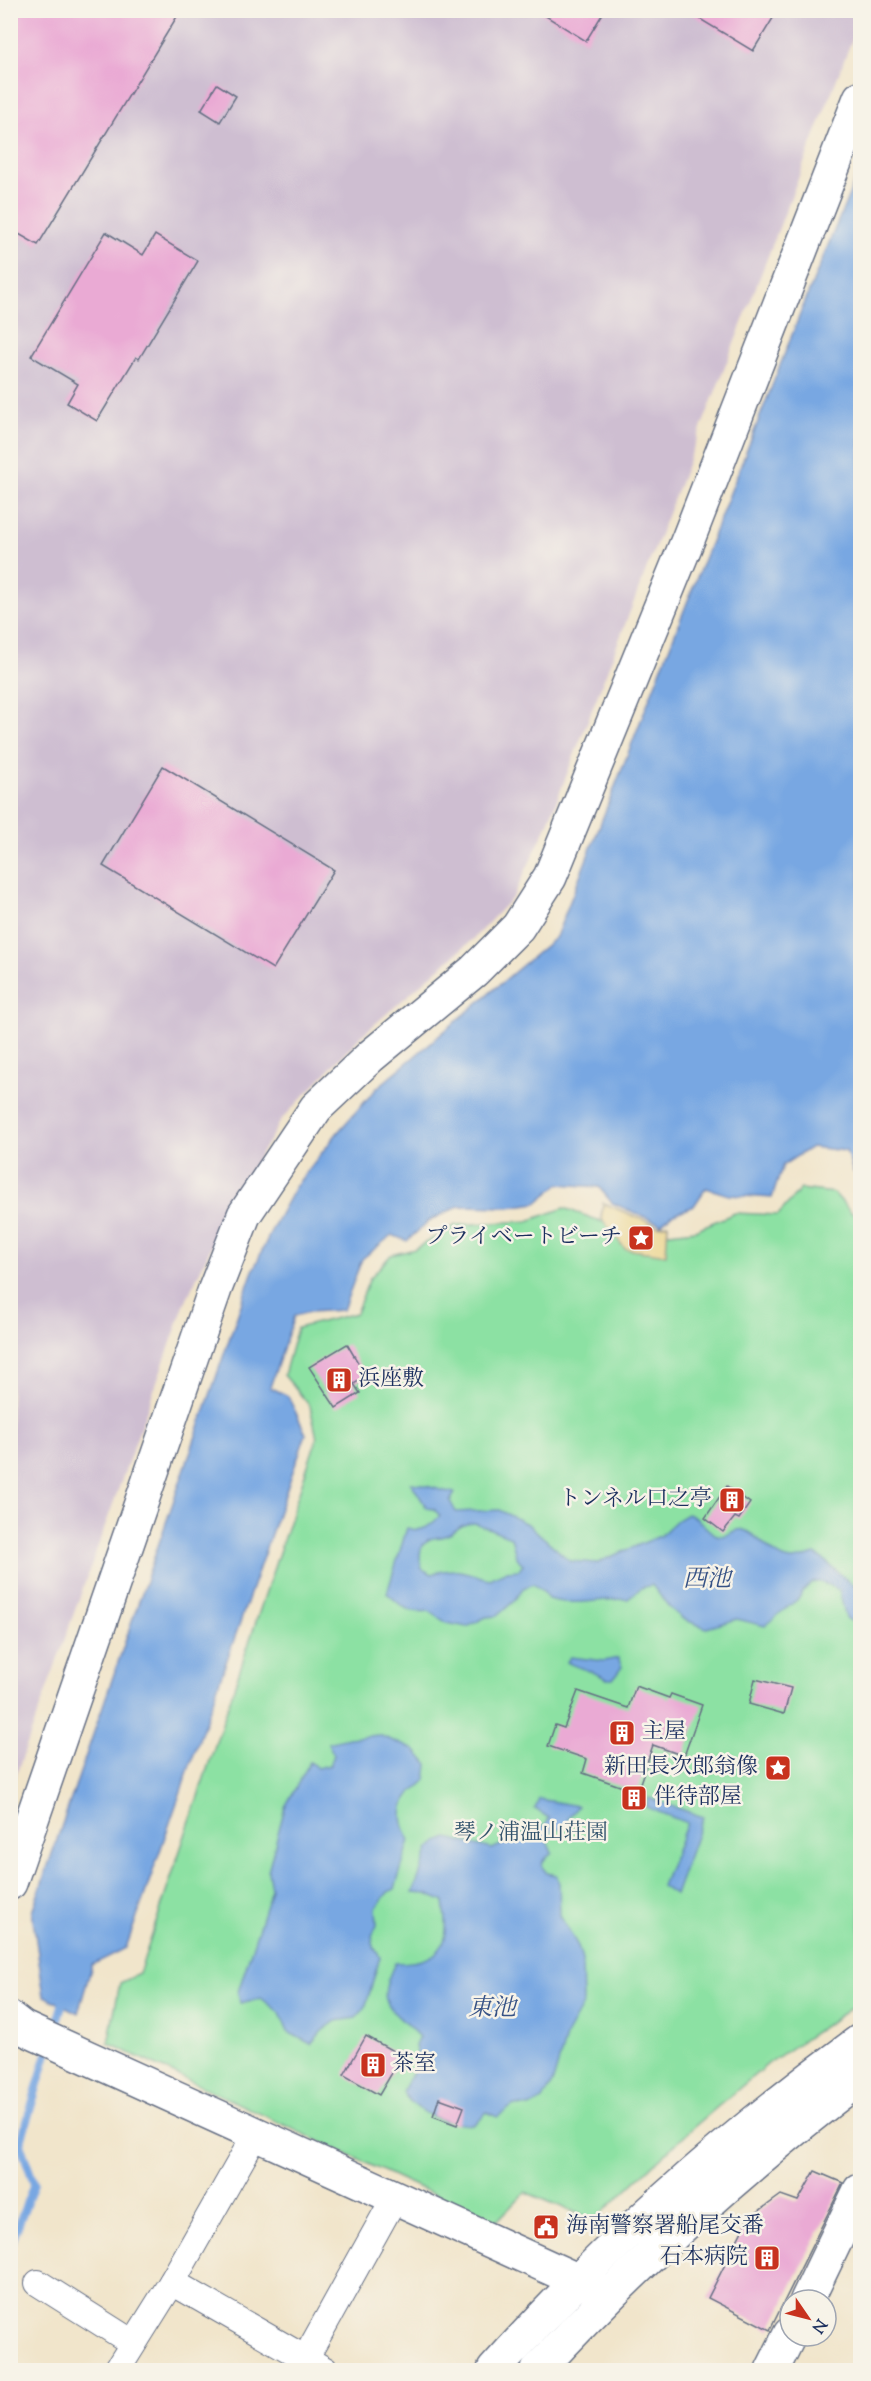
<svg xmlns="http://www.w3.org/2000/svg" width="871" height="2381" font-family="'Sorts Mill Goudy','Noto Serif JP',serif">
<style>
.industrial{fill:#cebed1}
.green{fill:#8ce1a3;stroke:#548880;stroke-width:1.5}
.sand{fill:#eeda9e;stroke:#84847e;stroke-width:1.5}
.water{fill:#78a7e2;stroke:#4a6ba0;stroke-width:1.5;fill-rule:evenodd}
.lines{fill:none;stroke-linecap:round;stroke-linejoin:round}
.stream{stroke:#78a7e2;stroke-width:8}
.building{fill:#eaaad4}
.street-casing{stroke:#666f84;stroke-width:28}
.secondary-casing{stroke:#666f84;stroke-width:36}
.highway-casing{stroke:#666f84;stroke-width:36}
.street{stroke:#fff;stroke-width:26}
.secondary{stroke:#fff;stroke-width:33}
.highway{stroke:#fff;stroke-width:33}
.labels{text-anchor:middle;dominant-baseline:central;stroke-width:5;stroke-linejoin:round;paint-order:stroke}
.poi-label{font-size:22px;fill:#1b2f5e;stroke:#f7f3e8;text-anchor:start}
.park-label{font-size:22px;fill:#32536c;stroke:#f7f3e8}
.water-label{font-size:24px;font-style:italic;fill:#375386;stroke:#f7f3e8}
</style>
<rect width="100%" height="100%" fill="#f7f3e8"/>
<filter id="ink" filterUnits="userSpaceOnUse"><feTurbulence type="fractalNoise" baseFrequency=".0167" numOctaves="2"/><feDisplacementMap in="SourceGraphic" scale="12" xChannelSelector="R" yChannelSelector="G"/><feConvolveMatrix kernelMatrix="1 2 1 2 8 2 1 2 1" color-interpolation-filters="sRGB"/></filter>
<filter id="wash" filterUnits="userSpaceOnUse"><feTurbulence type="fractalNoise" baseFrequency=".008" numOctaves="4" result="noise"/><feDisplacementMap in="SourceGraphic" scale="24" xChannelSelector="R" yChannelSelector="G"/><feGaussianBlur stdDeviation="1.35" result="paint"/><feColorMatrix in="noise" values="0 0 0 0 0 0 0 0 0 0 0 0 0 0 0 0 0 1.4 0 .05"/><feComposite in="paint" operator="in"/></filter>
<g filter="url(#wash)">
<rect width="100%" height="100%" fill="#f1e5cb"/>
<path class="industrial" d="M 11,11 L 860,11 L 860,19 L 546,828 L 513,897 L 473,939 L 361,1036 L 282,1119 L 231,1203 L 185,1303 L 11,1789 Z"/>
<path class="green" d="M 801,1189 L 834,1193 L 860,1222 L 860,2002 L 769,2063 L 688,2132 L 594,2220 L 525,2192 L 495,2223 L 108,2043 L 120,1983 L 139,1974 L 317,1438 L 310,1406 L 284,1375 L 297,1328 L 356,1313 L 370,1278 L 391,1255 L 415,1249 L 456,1225 L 528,1221 L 564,1208 L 600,1221 L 653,1235 L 695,1230 L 735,1213 L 778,1215 Z"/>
<path class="sand" d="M 603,1203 L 658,1226 L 668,1224 L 666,1255 L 625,1249 L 601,1218 Z"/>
<g class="water">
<path d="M 860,168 L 860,1179 L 853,1171 L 846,1151 L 811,1147 L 783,1165 L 772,1198 L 729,1195 L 706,1188 L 694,1206 L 671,1215 L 661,1224 L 612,1203 L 599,1187 L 559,1184 L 536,1203 L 509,1207 L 459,1206 L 430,1220 L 407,1241 L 392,1235 L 362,1259 L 343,1310 L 309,1312 L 294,1316 L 270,1387 L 288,1396 L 306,1434 L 126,1948 L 92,1965 L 78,2013 L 44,1996 L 32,1912 L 252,1273 L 272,1229 L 295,1187 L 338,1132 L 377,1088 L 556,937 L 808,294 Z"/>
<path d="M 411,1483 C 426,1484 439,1491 455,1493 L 450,1501 L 456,1512 L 499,1510 L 529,1525 L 570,1561 L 596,1563 L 660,1536 L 677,1520 L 687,1514 C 703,1519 705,1531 717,1535 C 728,1539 733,1527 744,1530 C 760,1536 774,1559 792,1560 C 799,1560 808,1556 815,1554 C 832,1564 843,1580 860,1589 L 860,1626 L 846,1618 L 839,1590 C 827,1584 817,1576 806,1588 C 802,1591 801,1597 798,1599 C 787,1608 775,1616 765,1626 L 737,1619 L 707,1628 L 696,1624 L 683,1619 L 669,1607 L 652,1585 L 641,1588 L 628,1599 C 599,1598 578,1607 548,1599 L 543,1591 L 533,1584 L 523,1588 L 514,1601 L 497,1616 L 486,1617 L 467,1627 L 447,1623 L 429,1611 C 409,1614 401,1606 387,1593 L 407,1528 C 422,1533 429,1527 440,1516 L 434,1509 L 427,1508 ZM 475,1523 L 511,1537 L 516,1556 L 523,1565 L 519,1570 L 507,1571 L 490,1579 C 466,1574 457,1565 432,1574 L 422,1569 C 419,1559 418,1544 430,1539 C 434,1537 440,1538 445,1536 C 458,1532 458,1523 475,1523 Z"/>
<path d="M 570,1657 L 604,1661 L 618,1658 L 622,1667 L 613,1679 L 607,1679 C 594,1671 580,1669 567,1662 Z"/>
<path d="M 379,1735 L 415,1750 L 428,1765 L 426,1780 C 421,1786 412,1791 408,1797 C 398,1810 402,1828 410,1840 L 395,1889 L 388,1892 L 376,1908 L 377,1925 L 372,1936 L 374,1947 L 380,1957 L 365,2008 L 356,2018 L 336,2021 L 322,2031 L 311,2044 L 288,2032 L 280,2013 L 261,1998 L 240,2003 L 238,1992 L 271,1889 L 268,1871 L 285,1807 L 310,1762 L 317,1768 L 330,1765 L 334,1755 L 328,1743 L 349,1738 Z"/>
<path d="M 649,1798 L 703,1817 L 675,1895 L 662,1886 L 687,1823 L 646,1807 Z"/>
<path d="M 539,1799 L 578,1806 L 569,1817 L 564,1830 L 553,1828 L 546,1839 L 552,1853 L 543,1861 L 542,1867 L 547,1873 L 556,1875 L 559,1883 L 560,1916 L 578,1946 L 582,1960 L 583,2005 L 567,2034 L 553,2081 L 543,2100 L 529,2107 L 514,2105 L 497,2117 L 487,2112 L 473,2125 C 446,2124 419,2115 403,2093 L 408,2080 L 419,2064 L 415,2046 L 419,2037 C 391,2006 373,2008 395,1963 C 417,1963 444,1960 446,1931 C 447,1922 445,1912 444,1902 L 427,1894 L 413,1893 L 429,1849 L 438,1842 L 448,1838 L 492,1849 L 546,1825 L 549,1818 L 535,1809 Z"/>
</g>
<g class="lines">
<g class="stream">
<path d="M 54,2033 L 65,1995"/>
<path d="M 10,2247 L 34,2183 L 20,2144 L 49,2047"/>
</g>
</g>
<g id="blocks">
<g class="building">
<path d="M 10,10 L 181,10 L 38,245 L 10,229 Z"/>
<path d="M 536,10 L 605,10 L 586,41 Z"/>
<path d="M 685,10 L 778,10 L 753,51 Z"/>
<path d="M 217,84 L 236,96 L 220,122 L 201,110 Z"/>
<path d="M 106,232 L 143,255 L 155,235 L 198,261 L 139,359 L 136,357 L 97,421 L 67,403 L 78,384 L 31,356 Z"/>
<path d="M 163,766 L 334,870 L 273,969 L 103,866 Z"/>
<path d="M 347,1344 L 366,1376 L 354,1384 L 360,1393 L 336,1408 L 309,1367 Z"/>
<path d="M 727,1486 L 750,1503 L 739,1519 L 735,1517 L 723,1532 L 705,1518 Z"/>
<path d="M 755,1679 L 791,1688 L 784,1714 L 749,1704 Z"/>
<path d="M 636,1686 L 669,1698 L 671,1694 L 702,1705 L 684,1756 L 653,1745 L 637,1792 L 583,1773 L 587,1759 L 548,1746 L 555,1725 L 564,1728 L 578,1691 L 628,1708 Z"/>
<path d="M 366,2036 L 402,2056 L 379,2095 L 344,2075 Z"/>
<path d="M 439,2098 L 464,2107 L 457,2125 L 433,2116 Z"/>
<path d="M 815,2171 L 843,2183 L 770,2330 L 708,2298 L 748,2219 L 781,2195 L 798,2201 Z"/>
</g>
</g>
</g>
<g filter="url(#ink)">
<use href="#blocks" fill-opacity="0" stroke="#666f84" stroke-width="1.5"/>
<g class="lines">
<defs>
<g id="street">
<path d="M 172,2282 L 325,2370"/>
<path d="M 38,2283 L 133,2343"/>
<path d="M 117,2370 L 172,2282 L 256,2134"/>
<path d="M 299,2370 L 395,2197"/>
</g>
<g id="secondary">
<path d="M 10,1883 L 215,1289 L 244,1215 L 316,1108 L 371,1056 L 474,971 L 518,927 L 550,877 L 689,537 L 860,98"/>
<path d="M 10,2018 L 23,2028 L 603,2292"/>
<path d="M 807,2300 L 860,2190"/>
<path d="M 772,2370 L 790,2334"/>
</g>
<g id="highway">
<path d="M 494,2370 C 603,2247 727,2138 860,2041"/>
<path d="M 538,2370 C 636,2263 745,2166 860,2078"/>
</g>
</defs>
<use href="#street" class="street-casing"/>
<use href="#secondary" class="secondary-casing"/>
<use href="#highway" class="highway-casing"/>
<use href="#street" class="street"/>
<use href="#secondary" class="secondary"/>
<use href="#highway" class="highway"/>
</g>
</g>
<defs>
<symbol id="sight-square" viewBox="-11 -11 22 22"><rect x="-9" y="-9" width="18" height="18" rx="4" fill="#c8321e" stroke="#f7f3e8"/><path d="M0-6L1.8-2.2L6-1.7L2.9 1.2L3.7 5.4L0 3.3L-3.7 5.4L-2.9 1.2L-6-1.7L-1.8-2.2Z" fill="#fff"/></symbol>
<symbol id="building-square" viewBox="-11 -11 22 22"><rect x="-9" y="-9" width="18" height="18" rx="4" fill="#c8321e" stroke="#f7f3e8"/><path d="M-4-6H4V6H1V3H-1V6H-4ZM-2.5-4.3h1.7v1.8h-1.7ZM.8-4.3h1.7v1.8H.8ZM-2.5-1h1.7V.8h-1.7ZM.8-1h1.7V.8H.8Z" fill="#fff"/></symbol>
<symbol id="civic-square" viewBox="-11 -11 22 22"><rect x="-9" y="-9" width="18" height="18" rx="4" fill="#c8321e" stroke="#f7f3e8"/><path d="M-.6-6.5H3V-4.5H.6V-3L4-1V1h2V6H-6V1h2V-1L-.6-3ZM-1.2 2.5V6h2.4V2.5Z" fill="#fff"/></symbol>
</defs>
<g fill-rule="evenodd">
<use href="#sight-square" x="626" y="1223" width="30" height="30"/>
<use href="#building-square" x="324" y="1365" width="30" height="30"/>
<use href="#building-square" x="717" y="1485" width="30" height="30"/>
<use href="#building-square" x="607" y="1718" width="30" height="30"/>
<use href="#sight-square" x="763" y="1753" width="30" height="30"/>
<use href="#building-square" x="619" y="1783" width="30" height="30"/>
<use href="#building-square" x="358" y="2050" width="30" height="30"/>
<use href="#civic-square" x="531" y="2212" width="30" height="30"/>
<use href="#building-square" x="752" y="2243" width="30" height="30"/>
</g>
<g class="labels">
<g class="poi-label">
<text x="622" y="1238" text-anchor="end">プライベートビーチ</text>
<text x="358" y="1380">浜座敷</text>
<text x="712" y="1500" text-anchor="end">トンネル口之亭</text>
<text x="642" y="1733">主屋</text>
<text x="758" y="1768" text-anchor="end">新田長次郎翁像</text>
<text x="654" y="1798">伴待部屋</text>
<text x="392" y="2065">茶室</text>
<text x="566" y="2227">海南警察署船尾交番</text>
<text x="748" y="2258" text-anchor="end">石本病院</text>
</g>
<g class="park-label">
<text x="531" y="1834">琴ノ浦温山荘園</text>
</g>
<g class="water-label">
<text x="707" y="1580">西池</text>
<text x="492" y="2009">東池</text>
</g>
</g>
<rect width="871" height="2381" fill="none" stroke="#f7f3e8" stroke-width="36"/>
<g transform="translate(808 2318) rotate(125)"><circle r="28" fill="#f7f3e8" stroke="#9fa5b1" stroke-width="1.5"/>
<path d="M0-4.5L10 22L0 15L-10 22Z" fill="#c8321e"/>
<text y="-9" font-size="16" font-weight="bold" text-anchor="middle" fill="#1b2f5e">N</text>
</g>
</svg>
